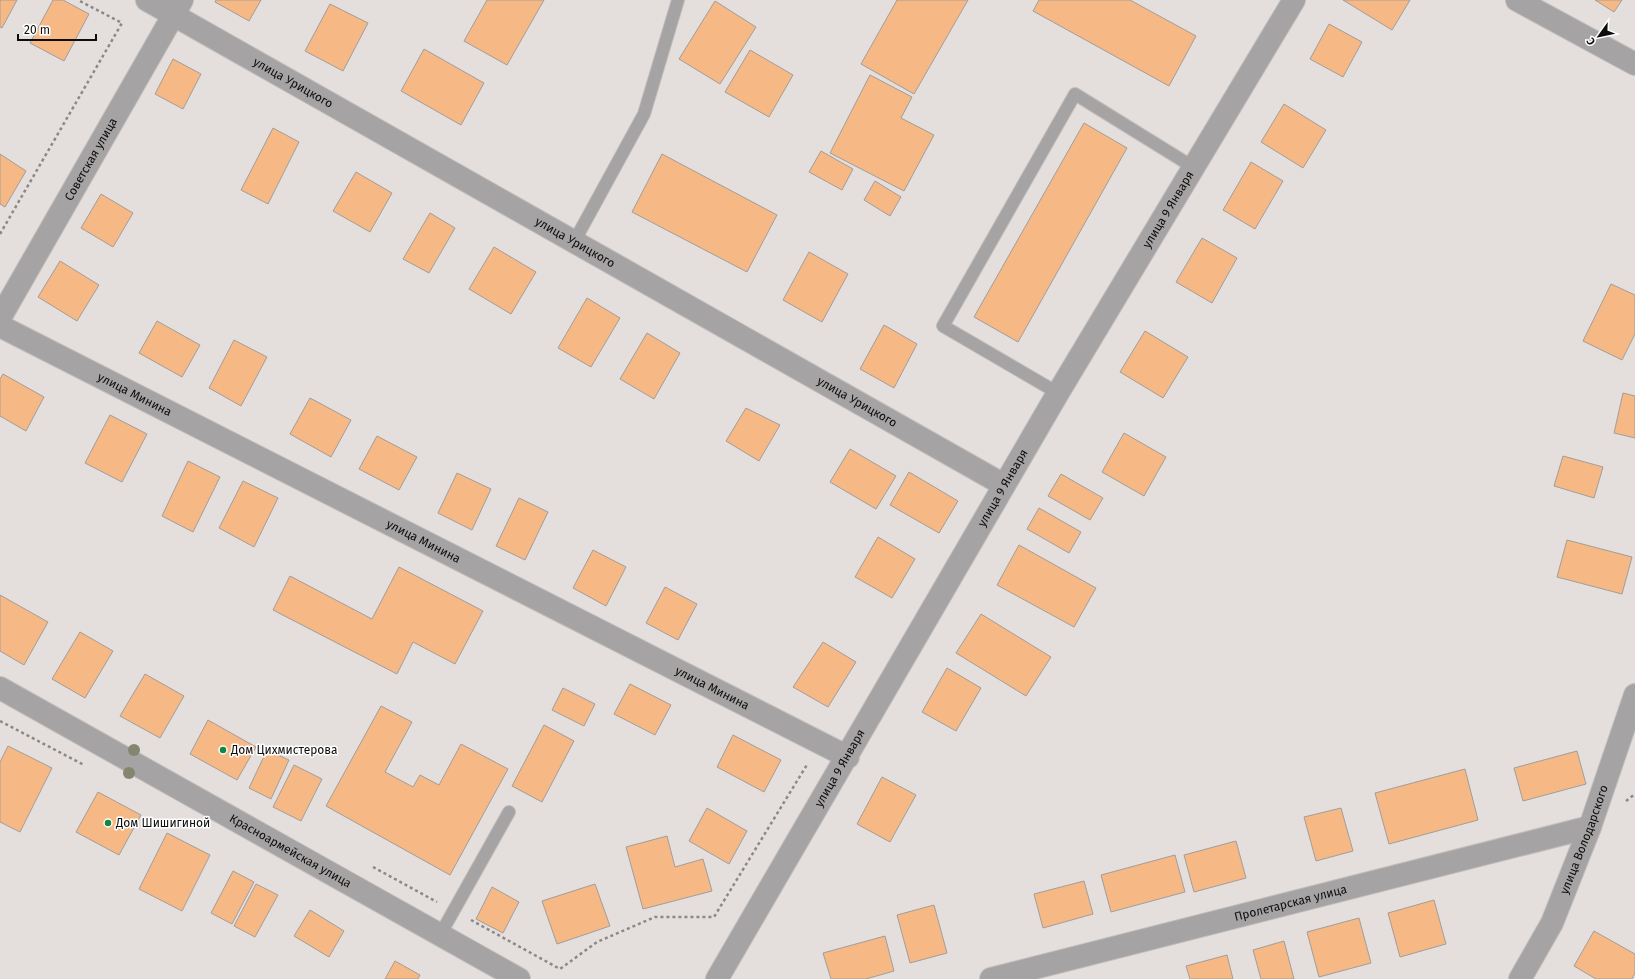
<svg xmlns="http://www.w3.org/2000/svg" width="1635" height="979" font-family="'Fira Sans',sans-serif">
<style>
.building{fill:#f6b885;stroke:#a19d9a}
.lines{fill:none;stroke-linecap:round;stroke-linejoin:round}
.lane-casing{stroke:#c2bdbc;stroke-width:14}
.street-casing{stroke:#c2bdbc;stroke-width:24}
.path{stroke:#8c8887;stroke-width:2.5;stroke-dasharray:3 3;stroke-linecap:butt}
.lane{stroke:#a5a3a3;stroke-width:12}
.street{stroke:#a5a3a3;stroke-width:22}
.tree{fill:#85866f}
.poi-dot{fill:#128741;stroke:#fff;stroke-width:1.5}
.labels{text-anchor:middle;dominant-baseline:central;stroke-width:3;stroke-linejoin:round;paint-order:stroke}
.street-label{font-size:12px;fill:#0f0d0c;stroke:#fff}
.poi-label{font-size:12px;fill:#0f0d0c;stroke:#fff;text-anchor:start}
</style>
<rect width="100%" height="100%" fill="#e4dfdd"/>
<g class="building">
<path d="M 0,0 L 17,0 L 2,28 L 0,27 Z"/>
<path d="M 53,0 L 63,0 L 89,14 L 64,61 L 30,43 Z"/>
<path d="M 216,0 L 261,0 L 249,21 L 215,2 Z"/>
<path d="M 487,0 L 544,0 L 507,65 L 464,41 Z"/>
<path d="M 897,0 L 968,0 L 914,94 L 861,64 Z"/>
<path d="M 1039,0 L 1130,0 L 1196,36 L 1169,86 L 1033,11 Z"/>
<path d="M 1343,0 L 1410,0 L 1392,30 Z"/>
<path d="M 1595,0 L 1622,0 L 1614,12 Z"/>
<path d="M 715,1 L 756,27 L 720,84 L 679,59 Z"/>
<path d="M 330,4 L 368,23 L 343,71 L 305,51 Z"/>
<path d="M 1329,24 L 1362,42 L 1343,77 L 1310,59 Z"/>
<path d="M 424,49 L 484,83 L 461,125 L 401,91 Z"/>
<path d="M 750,50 L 793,75 L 769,117 L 725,92 Z"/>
<path d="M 173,59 L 201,74 L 183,109 L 155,94 Z"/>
<path d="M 870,75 L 912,97 L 901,118 L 934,135 L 904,191 L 830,153 Z"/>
<path d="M 1284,104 L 1326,130 L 1303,168 L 1261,142 Z"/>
<path d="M 1084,123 L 1127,148 L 1018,342 L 974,317 Z"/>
<path d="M 273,128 L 299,142 L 268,204 L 241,190 Z"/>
<path d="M 821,151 L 853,169 L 842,190 L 809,172 Z"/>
<path d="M 0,154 L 26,171 L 5,207 L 0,204 Z"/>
<path d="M 662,154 L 777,215 L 747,272 L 632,212 Z"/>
<path d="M 1251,162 L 1283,181 L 1255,229 L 1223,210 Z"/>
<path d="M 356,172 L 392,193 L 370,232 L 333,211 Z"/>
<path d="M 875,181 L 901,197 L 890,216 L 864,200 Z"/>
<path d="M 101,194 L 133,213 L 113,247 L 81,228 Z"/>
<path d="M 430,213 L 455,228 L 429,273 L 403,259 Z"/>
<path d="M 1202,238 L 1237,258 L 1212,303 L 1176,282 Z"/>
<path d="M 494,247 L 536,272 L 511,314 L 469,289 Z"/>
<path d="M 809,252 L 848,274 L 822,322 L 783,300 Z"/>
<path d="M 60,261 L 99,285 L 77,321 L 38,297 Z"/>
<path d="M 1611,284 L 1635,295 L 1635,334 L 1622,360 L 1583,341 Z"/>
<path d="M 587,298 L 620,318 L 591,367 L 558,348 Z"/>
<path d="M 157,321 L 200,345 L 182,377 L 139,353 Z"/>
<path d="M 884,325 L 917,344 L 894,388 L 860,369 Z"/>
<path d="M 1145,331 L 1188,357 L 1163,398 L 1120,372 Z"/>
<path d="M 647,333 L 680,353 L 654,399 L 620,379 Z"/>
<path d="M 234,340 L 267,357 L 241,406 L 209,388 Z"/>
<path d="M 3,374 L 44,397 L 26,431 L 0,416 L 0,379 Z"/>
<path d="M 1623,393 L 1635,396 L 1635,438 L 1614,433 Z"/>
<path d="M 310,398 L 351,420 L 331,457 L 290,434 Z"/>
<path d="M 746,408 L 780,425 L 759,461 L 726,441 Z"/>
<path d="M 110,415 L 147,434 L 122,482 L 85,463 Z"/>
<path d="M 1124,433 L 1166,457 L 1144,496 L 1102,472 Z"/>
<path d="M 377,436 L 417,457 L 399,490 L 359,469 Z"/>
<path d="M 850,449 L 896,476 L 876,509 L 830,482 Z"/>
<path d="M 1563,456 L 1603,467 L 1594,498 L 1554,486 Z"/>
<path d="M 188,461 L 220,477 L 193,532 L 162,516 Z"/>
<path d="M 909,472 L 958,501 L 939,533 L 890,505 Z"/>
<path d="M 457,473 L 491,489 L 472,530 L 438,513 Z"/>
<path d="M 1061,474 L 1103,498 L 1090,520 L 1048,496 Z"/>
<path d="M 243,481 L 278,498 L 254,547 L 219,528 Z"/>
<path d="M 519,498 L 548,512 L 525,560 L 496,546 Z"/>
<path d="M 1039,508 L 1081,532 L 1069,553 L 1027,529 Z"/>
<path d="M 878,537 L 915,559 L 892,598 L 855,577 Z"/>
<path d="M 1567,540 L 1632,557 L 1622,594 L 1557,577 Z"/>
<path d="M 1019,545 L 1096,588 L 1074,627 L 997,585 Z"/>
<path d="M 593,550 L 626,567 L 606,606 L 573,588 Z"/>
<path d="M 399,567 L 483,611 L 455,664 L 413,642 L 397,674 L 273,610 L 290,576 L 372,619 Z"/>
<path d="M 665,587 L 697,604 L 678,640 L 646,623 Z"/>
<path d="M 0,595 L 48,622 L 24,665 L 0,651 Z"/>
<path d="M 981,614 L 1051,657 L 1026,696 L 956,653 Z"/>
<path d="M 80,632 L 113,651 L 85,698 L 52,679 Z"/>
<path d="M 823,642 L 856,662 L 828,707 L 793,687 Z"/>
<path d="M 947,668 L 981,688 L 956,731 L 922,712 Z"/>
<path d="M 145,674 L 184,696 L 160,738 L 120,716 Z"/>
<path d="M 630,684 L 671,705 L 655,735 L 614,714 Z"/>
<path d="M 563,688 L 595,704 L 584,726 L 552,710 Z"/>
<path d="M 381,706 L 412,722 L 385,772 L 413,787 L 420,775 L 439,785 L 461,744 L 508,769 L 450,875 L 326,806 Z"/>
<path d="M 208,720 L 256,747 L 237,780 L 190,754 Z"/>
<path d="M 544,725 L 574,741 L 542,802 L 512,786 Z"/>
<path d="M 733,735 L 781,760 L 764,792 L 717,767 Z"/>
<path d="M 8,746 L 52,768 L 20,832 L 0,822 L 0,762 Z"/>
<path d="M 267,750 L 289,760 L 271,799 L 249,788 Z"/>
<path d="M 1577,751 L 1586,784 L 1523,801 L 1514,768 Z"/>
<path d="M 294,765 L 322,779 L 301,821 L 273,807 Z"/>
<path d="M 1465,769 L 1478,820 L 1389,844 L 1375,793 Z"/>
<path d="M 882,777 L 916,795 L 890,842 L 857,824 Z"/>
<path d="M 98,792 L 141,815 L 119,855 L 76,832 Z"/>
<path d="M 707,808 L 747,831 L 729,864 L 689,841 Z"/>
<path d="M 1341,808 L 1353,851 L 1316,861 L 1304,817 Z"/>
<path d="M 167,833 L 210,855 L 182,911 L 139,889 Z"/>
<path d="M 667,836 L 675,867 L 703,859 L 712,891 L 643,909 L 626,847 Z"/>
<path d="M 1236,841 L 1246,878 L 1194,892 L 1184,855 Z"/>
<path d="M 1175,855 L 1185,892 L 1111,912 L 1101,875 Z"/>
<path d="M 233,871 L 254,882 L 232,924 L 211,913 Z"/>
<path d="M 1084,881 L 1093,914 L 1043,928 L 1034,894 Z"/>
<path d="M 256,884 L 278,895 L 255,937 L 234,926 Z"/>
<path d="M 595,884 L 610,926 L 557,944 L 542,901 Z"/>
<path d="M 492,887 L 519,902 L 503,933 L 476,919 Z"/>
<path d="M 1434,900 L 1446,944 L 1400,957 L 1388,913 Z"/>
<path d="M 934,905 L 947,953 L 910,963 L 897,915 Z"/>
<path d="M 310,910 L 344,931 L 329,957 L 294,936 Z"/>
<path d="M 1359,918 L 1371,963 L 1319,977 L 1307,932 Z"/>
<path d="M 1594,931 L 1635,954 L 1635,973 L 1632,979 L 1596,979 L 1574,966 Z"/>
<path d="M 885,936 L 894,971 L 866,979 L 831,979 L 823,953 Z"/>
<path d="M 1284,941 L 1294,979 L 1261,979 L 1253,950 Z"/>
<path d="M 1227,955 L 1233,979 L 1190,979 L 1186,966 Z"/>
<path d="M 395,961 L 420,975 L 418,979 L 385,979 Z"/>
</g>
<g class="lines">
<defs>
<g id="lane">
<path d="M 574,242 L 644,114 L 678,0"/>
<path d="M 1058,393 L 943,326 L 1075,94 L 1193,167"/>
<path d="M 440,935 L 509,812"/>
</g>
<g id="street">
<path id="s1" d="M 147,0 L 1004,485"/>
<path d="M 1517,0 L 1635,64"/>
<path id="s2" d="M 0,318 L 182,0"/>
<path id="s3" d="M 0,326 L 848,757"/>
<path id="s4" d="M 0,688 L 519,979"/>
<path id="s5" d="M 717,979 L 1058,393 L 1294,0"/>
<path id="s6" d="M 991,979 L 1590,827"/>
<path id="s7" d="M 1520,979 L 1552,923 L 1590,827 L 1635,695"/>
</g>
</defs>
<use href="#lane" class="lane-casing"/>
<use href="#street" class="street-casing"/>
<g class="path">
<path d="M 0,234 L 122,23 L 78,0"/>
<path d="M 0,721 L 84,765"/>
<path d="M 1626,801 L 1635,794"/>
<path d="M 373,867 L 437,902"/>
<path d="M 471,920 L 560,969 L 597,942 L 655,917 L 714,917 L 808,763"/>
</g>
<use href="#lane" class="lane"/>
<use href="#street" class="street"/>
</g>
<g class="tree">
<circle cx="134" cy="750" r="6"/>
<circle cx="129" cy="773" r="6"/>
</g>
<g class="poi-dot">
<circle cx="223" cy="750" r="4"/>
<circle cx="108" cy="823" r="4"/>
</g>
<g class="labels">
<g class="street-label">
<text stroke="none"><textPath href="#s1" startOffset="168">улица Урицкого</textPath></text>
<text stroke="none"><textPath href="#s2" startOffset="183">Советская улица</textPath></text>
<text stroke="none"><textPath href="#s5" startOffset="892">улица 9 Января</textPath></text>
<text stroke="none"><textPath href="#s1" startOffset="492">улица Урицкого</textPath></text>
<text stroke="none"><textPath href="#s3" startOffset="151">улица Минина</textPath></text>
<text stroke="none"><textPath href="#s1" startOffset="816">улица Урицкого</textPath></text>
<text stroke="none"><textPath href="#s5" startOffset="568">улица 9 Января</textPath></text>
<text stroke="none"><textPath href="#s3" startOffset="475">улица Минина</textPath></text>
<text stroke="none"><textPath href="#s3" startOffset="799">улица Минина</textPath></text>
<text stroke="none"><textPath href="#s5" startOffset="244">улица 9 Января</textPath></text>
<text stroke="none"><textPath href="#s7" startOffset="154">улица Володарского</textPath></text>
<text stroke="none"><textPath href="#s4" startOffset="333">Красноармейская улица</textPath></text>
<text stroke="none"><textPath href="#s6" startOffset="309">Пролетарская улица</textPath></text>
</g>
<g class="poi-label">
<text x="231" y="750">Дом Цихмистерова</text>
<text x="116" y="823">Дом Шишигиной</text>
</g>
</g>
<g transform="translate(1599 36) rotate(237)" stroke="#ffffff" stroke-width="3" paint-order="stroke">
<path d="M0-3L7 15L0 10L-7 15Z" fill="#0f0d0c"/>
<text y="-6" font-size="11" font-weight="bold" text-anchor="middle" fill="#0f0d0c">С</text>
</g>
<path d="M18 34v6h78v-6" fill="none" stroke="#0f0d0c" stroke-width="2"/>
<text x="24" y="34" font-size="12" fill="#0f0d0c" stroke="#ffffff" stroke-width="3" paint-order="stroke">20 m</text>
</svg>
